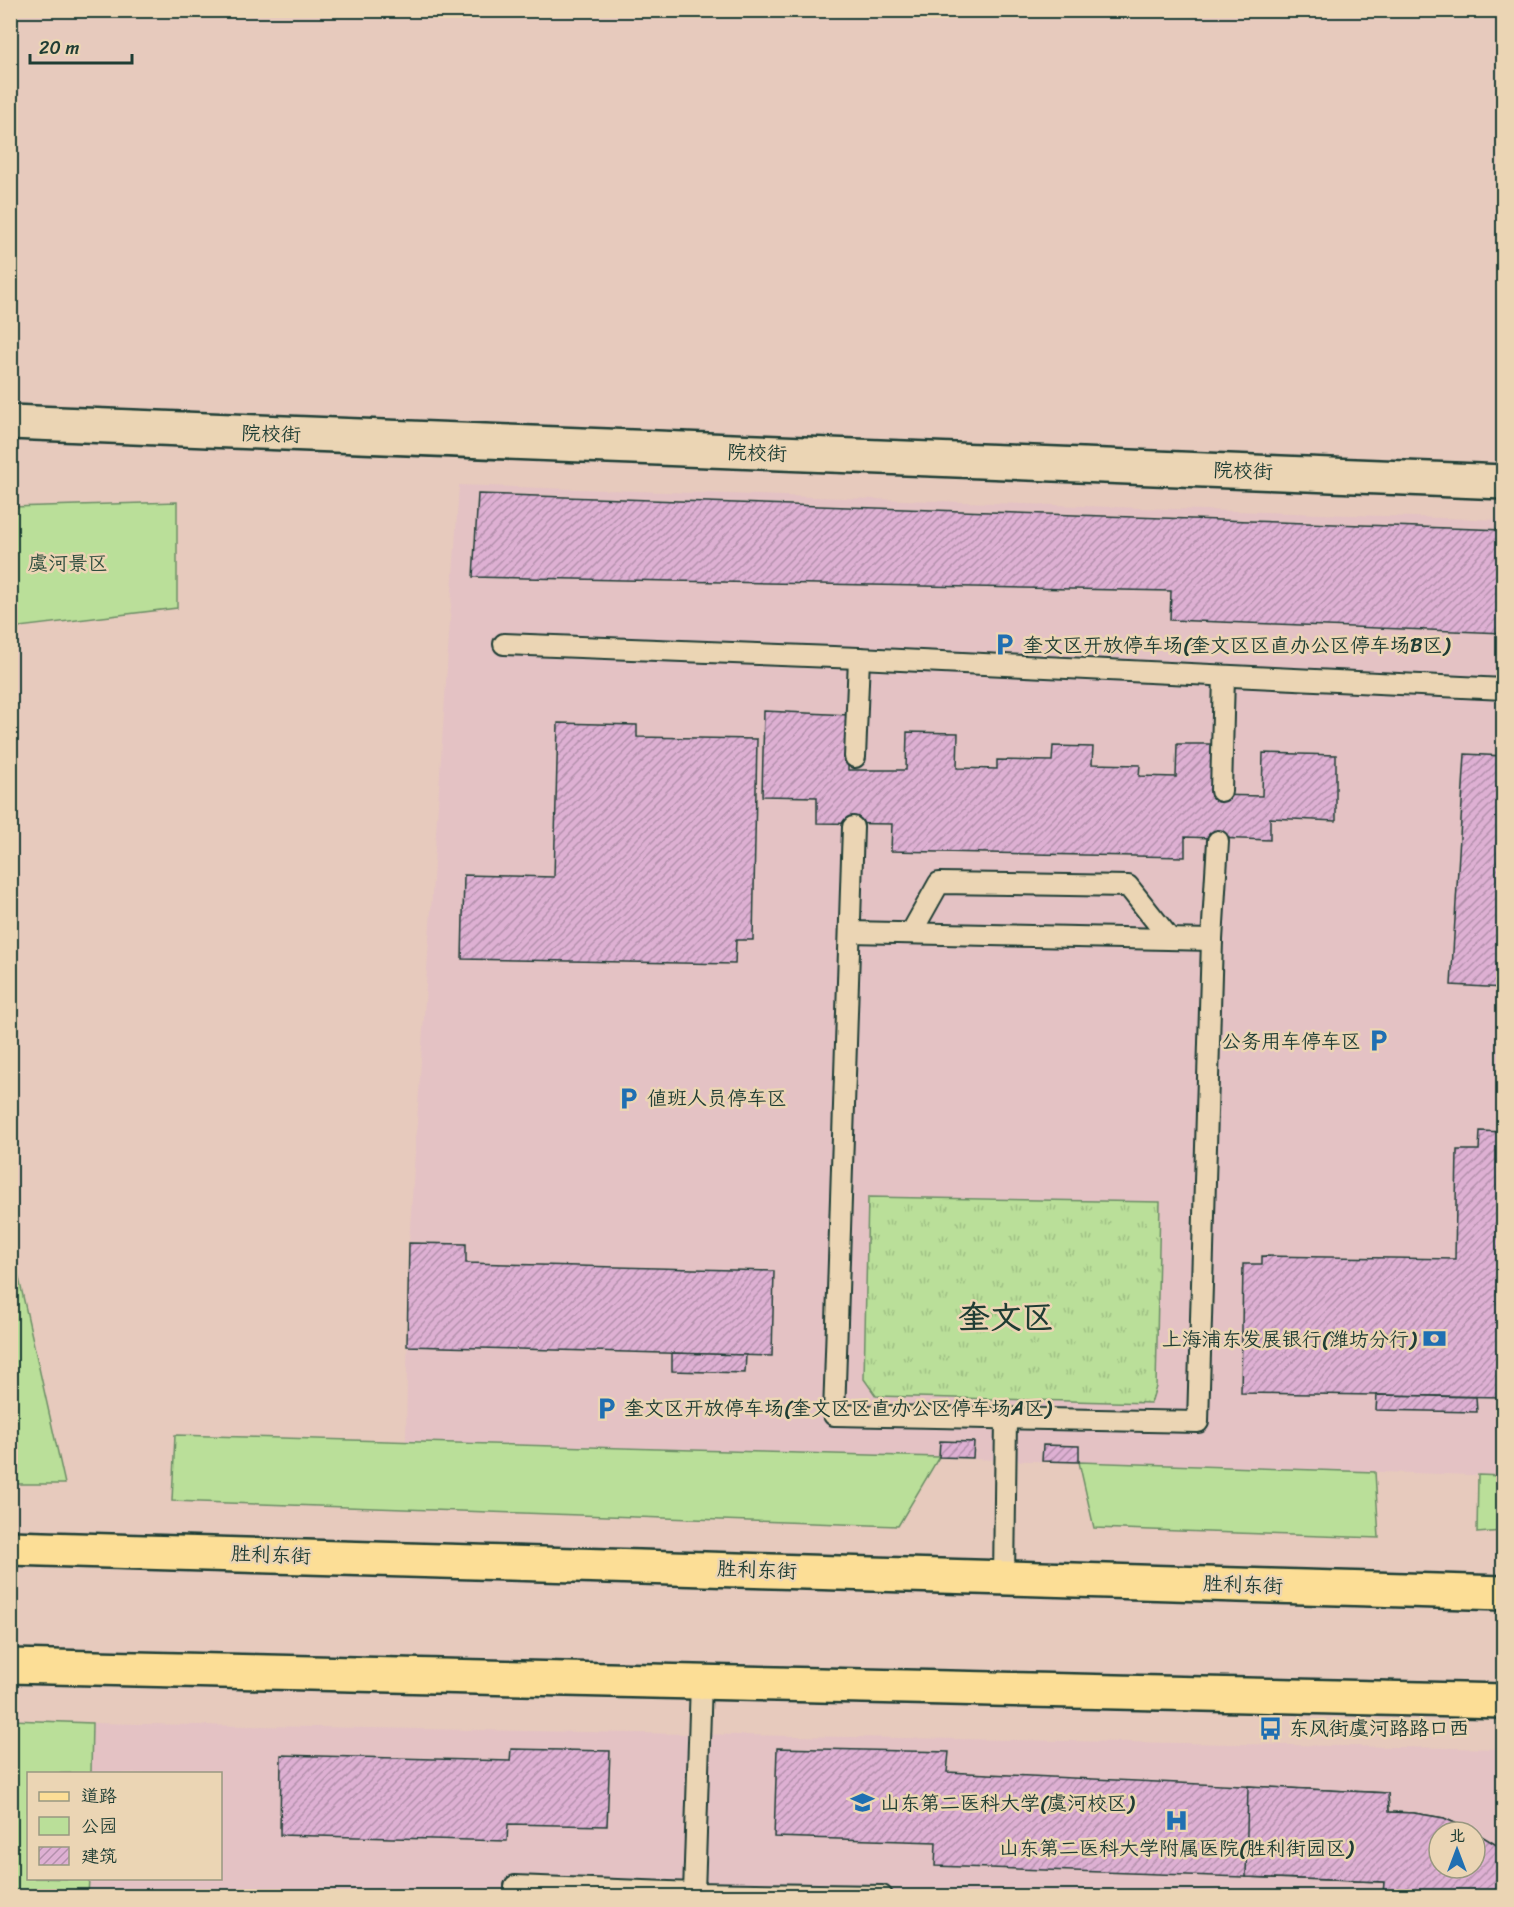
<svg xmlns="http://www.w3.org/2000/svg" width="1514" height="1907" font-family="Sriracha,'LXGW WenKai TC',sans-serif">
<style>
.built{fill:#e4c2c4;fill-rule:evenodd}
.grass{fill:url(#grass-tufts);stroke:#6c8e66;stroke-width:1.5}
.green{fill:#badf99;stroke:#6c8e66;stroke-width:1.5}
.building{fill:url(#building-hatch);stroke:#1f3d34;stroke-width:1.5}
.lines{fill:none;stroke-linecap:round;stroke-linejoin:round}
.lane-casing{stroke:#1f3d34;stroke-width:24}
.secondary-casing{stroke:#1f3d34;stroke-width:38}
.primary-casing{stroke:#1f3d34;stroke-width:38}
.lane{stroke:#ebd5b4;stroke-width:20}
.secondary{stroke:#ebd5b4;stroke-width:33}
.primary{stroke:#fcde96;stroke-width:33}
.labels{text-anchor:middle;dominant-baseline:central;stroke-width:5;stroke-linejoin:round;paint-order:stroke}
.street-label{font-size:20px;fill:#1f3d34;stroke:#ebd5b4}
.park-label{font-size:20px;fill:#2e4d3e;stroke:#ebd5b4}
.poi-label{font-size:20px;fill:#1f3d34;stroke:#ebd5b4;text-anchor:start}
.town-label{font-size:32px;font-weight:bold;fill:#1f3d34;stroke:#ebd5b4}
</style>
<defs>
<pattern id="grass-tufts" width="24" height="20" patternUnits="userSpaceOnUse" patternTransform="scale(1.5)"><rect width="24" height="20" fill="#badf99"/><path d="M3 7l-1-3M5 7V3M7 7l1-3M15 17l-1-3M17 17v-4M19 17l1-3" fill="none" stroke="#9fc084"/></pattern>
<pattern id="building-hatch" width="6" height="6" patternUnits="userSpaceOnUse" patternTransform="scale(1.5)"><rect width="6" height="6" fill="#deb0d3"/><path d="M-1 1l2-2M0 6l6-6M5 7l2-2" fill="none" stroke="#b390ac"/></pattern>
</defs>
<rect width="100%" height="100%" fill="#e7cabd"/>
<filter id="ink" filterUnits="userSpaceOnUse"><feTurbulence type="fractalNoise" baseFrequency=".0167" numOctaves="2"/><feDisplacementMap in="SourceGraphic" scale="12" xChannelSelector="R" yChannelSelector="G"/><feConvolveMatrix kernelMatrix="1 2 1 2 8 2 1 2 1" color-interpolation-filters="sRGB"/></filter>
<g filter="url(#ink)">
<g class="built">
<path d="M 459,485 L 1503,520 L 1503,1476 L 406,1441 L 409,1243 Z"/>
<path d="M 92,1723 L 1503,1749 L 1503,1896 L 88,1896 L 89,1879 L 220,1878 L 220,1774 L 91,1773 ZM 1439,1832 L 1475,1832 L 1475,1868 L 1439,1868 Z"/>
</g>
<path class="grass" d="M 868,1197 L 1160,1202 L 1156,1387 L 1151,1403 L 876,1396 L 864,1379 Z"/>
<g class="green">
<path d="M 177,502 L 177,608 L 11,628 L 11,507 Z"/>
<path d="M 11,1239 L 12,1247 L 65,1484 L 11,1484 Z"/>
<path d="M 175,1435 L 939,1457 L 898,1526 L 172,1501 Z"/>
<path d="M 1079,1462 L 1375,1472 L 1379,1538 L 1094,1528 Z"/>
<path d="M 1478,1475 L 1503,1476 L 1503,1531 L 1477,1533 Z"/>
<path d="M 11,1720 L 92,1723 L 91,1773 L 28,1774 L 28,1878 L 89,1879 L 88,1896 L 11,1896 Z"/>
</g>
<g class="building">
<path d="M 478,494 L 1504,530 L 1504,633 L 1170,620 L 1171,591 L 473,577 Z"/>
<path d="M 764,711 L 849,715 L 848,770 L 906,770 L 907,732 L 958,733 L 957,768 L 997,769 L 997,760 L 1052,761 L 1053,746 L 1093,747 L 1092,764 L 1140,765 L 1139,776 L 1176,777 L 1177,744 L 1214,744 L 1213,795 L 1262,796 L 1263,753 L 1336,755 L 1336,821 L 1270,818 L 1270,840 L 1185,837 L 1185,857 L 891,851 L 892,824 L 817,823 L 817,797 L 762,796 Z"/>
<path d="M 558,723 L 637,725 L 637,737 L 757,739 L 753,940 L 736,940 L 735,964 L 462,959 L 464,875 L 554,877 Z"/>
<path d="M 1465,754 L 1504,756 L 1504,988 L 1451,985 Z"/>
<path d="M 1480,1131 L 1504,1132 L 1504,1397 L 1241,1393 L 1243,1264 L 1262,1264 L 1262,1256 L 1455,1259 L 1457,1150 L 1479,1150 Z"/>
<path d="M 409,1243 L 466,1244 L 466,1263 L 774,1271 L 772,1356 L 407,1346 Z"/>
<path d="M 672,1353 L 746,1355 L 745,1373 L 672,1371 Z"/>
<path d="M 1377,1395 L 1476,1397 L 1477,1412 L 1376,1410 Z"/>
<path d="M 940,1441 L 974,1442 L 973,1458 L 939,1457 Z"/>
<path d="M 1043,1445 L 1079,1446 L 1079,1462 L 1042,1461 Z"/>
<path d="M 777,1748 L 949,1752 L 947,1772 L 1388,1793 L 1389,1812 L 1414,1813 L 1444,1818 L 1474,1832 L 1439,1832 L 1439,1868 L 1475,1868 L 1475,1832 L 1495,1844 L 1504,1851 L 1504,1896 L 1383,1896 L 1384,1882 L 935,1866 L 936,1842 L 774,1837 Z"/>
<path d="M 511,1749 L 610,1751 L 607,1826 L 508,1824 L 507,1841 L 280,1835 L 281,1755 L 510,1761 Z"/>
<path d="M 1248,1786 L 1388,1793 L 1389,1812 L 1414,1813 L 1444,1818 L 1474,1832 L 1439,1832 L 1439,1868 L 1475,1868 L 1475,1832 L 1495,1844 L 1504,1851 L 1504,1896 L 1383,1896 L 1384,1882 L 1246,1877 Z"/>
</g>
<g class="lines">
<defs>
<g id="lane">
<path d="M 504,644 L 859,658 L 1504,689"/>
<path d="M 855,757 L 859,658"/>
<path d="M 1221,791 L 1224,676"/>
<path d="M 853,827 L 834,1415 L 1198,1422 L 1212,940 L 1218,841"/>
<path d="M 850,932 L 1212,940"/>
<path d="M 911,933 L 939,883 L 1128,886 L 1170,939"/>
<path d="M 1004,1578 L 1006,1419"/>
<path d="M 694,1893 L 701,1682"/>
<path d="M 515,1896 L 515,1886 L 694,1893 L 882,1896"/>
</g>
<path id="secondary" d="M 10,422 L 1504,482"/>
<g id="primary">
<path d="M 10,1548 L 1504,1593"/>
<path d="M 10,1666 L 1504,1701"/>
</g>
</defs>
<use href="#lane" class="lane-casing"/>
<use href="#secondary" class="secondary-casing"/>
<use href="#primary" class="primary-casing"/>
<use href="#lane" class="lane"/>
<use href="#secondary" class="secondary"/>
<use href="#primary" class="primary"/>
</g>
</g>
<defs>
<symbol id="parking-bare" viewBox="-9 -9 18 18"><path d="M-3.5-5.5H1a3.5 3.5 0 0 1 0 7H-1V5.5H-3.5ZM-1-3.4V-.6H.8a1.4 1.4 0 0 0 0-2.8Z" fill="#1f6fb2" stroke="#ebd5b4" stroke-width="2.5" paint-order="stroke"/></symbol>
<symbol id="bank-bare" viewBox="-9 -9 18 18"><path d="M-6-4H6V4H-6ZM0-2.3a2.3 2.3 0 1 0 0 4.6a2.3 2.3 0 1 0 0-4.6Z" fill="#1f6fb2" stroke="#ebd5b4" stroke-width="2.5" paint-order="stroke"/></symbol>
<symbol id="bus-bare" viewBox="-9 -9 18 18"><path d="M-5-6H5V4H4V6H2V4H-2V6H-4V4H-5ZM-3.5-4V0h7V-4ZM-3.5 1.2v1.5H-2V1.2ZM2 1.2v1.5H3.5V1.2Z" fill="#1f6fb2" stroke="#ebd5b4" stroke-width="2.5" paint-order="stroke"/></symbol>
<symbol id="university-bare" viewBox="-9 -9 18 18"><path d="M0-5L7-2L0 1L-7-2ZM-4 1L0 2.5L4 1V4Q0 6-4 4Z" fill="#1f6fb2" stroke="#ebd5b4" stroke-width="2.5" paint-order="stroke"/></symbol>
<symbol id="hospital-bare" viewBox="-9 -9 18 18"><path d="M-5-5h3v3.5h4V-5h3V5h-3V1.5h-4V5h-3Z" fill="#1f6fb2" stroke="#ebd5b4" stroke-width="2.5" paint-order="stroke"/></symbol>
</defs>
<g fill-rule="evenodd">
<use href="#parking-bare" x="988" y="628" width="33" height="33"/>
<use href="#parking-bare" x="1362" y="1024" width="33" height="33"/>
<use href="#parking-bare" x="612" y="1082" width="33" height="33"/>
<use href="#bank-bare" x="1418" y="1322" width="33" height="33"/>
<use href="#parking-bare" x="590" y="1392" width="33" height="33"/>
<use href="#bus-bare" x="1254" y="1712" width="33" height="33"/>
<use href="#university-bare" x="846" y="1786" width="33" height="33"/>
<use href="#hospital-bare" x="1160" y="1804" width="33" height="33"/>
</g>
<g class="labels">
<g class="street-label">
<text transform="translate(271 434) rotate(2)">院校街</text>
<text transform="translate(757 453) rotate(2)">院校街</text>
<text transform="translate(1243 471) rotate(2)">院校街</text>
<text transform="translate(271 1555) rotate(2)">胜利东街</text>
<text transform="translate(757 1570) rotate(2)">胜利东街</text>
<text transform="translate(1243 1585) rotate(2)">胜利东街</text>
</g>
<g class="park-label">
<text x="68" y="563">虞河景区</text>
</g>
<g class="poi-label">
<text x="1023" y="645">奎文区开放停车场(奎文区区直办公区停车场B区)</text>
<text x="1361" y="1041" text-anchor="end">公务用车停车区</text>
<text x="647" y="1098">值班人员停车区</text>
<text x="1416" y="1339" text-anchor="end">上海浦东发展银行(潍坊分行)</text>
<text x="624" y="1408">奎文区开放停车场(奎文区区直办公区停车场A区)</text>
<text x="1289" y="1728">东风街虞河路路口西</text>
<text x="880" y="1803">山东第二医科大学(虞河校区)</text>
<text x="1176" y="1848" text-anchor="middle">山东第二医科大学附属医院(胜利街园区)</text>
</g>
<g class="town-label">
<text x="1006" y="1317">奎文区</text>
</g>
</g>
<rect width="1514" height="1907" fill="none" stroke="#ebd5b4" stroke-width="36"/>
<rect x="18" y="18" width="1478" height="1871" fill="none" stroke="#1f3d34" stroke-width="2" filter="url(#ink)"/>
<rect x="27" y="1772" width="195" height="108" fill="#ebd5b4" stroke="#999881" stroke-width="1.5"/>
<rect x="39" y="1792" width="30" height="9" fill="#fcde96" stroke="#999881" stroke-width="1.5"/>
<text x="81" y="1802" font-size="18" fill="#1f3d34">道路</text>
<rect x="39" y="1817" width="30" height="18" fill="#badf99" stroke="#999881" stroke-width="1.5"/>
<text x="81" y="1832" font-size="18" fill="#1f3d34">公园</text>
<rect x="39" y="1847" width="30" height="18" fill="url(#building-hatch)" stroke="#999881" stroke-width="1.5"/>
<text x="81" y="1862" font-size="18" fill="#1f3d34">建筑</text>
<g transform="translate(1457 1850)"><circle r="28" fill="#ebd5b4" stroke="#999881" stroke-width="1.5"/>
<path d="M0-4.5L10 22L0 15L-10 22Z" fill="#1f6fb2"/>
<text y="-9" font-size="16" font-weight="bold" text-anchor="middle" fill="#1f3d34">北</text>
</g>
<path d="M30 54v9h102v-9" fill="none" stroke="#1f3d34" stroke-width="3"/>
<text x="39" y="54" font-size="18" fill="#1f3d34" stroke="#ebd5b4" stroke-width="4.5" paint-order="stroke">20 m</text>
</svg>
